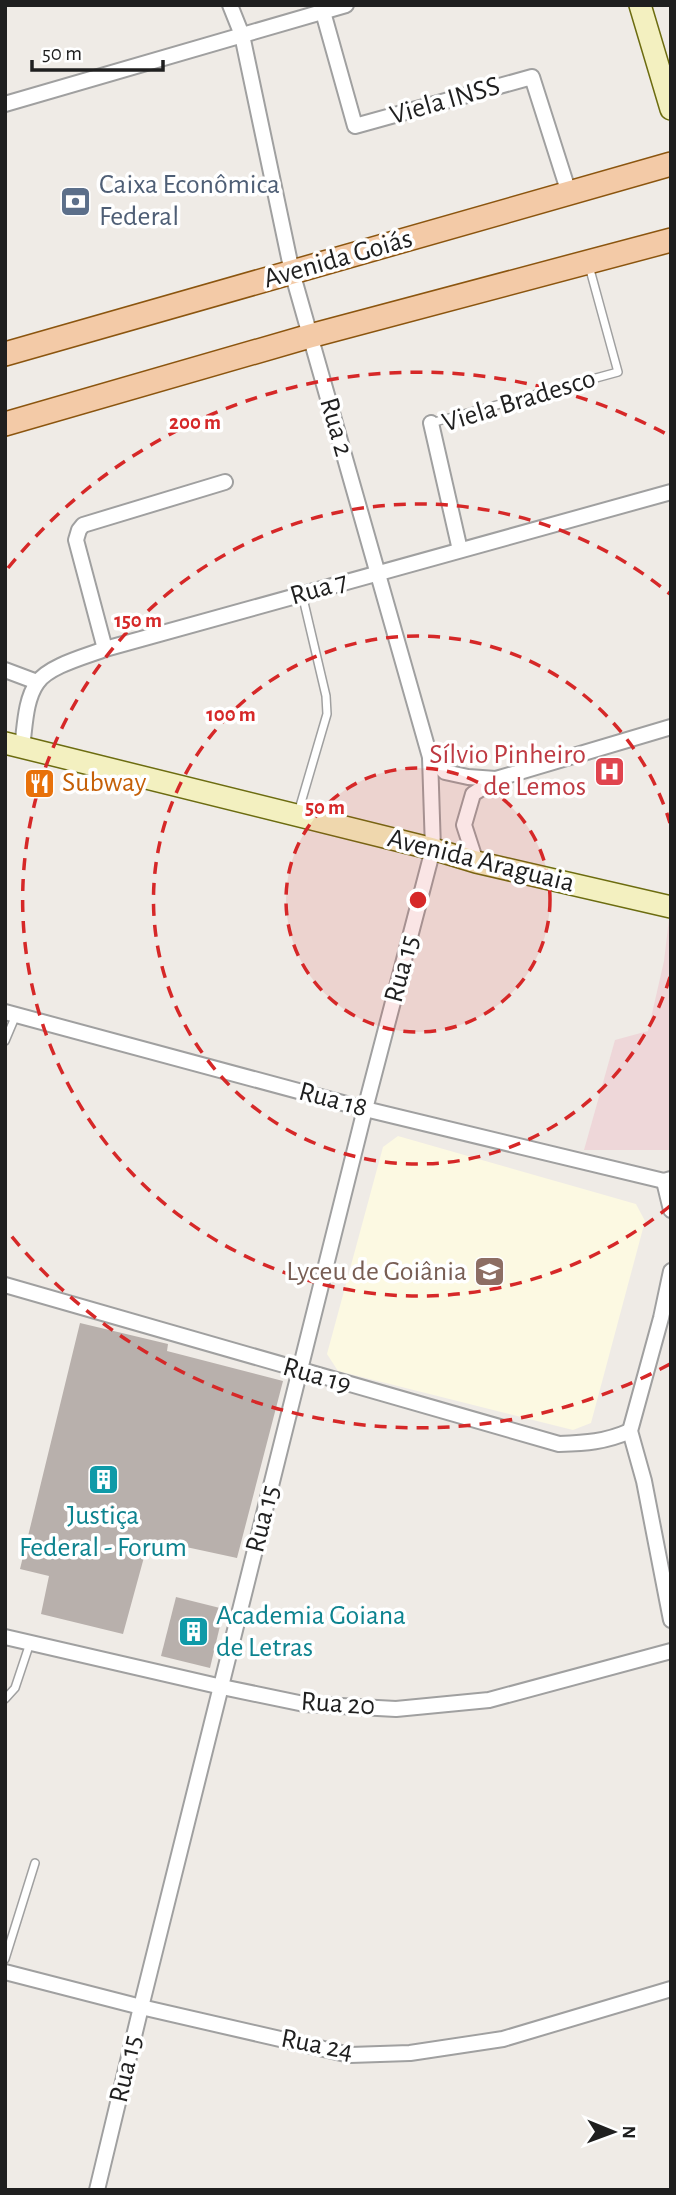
<svg xmlns="http://www.w3.org/2000/svg" width="676" height="2195" font-family="'Alegreya Sans',sans-serif">
<style>
.commercial{fill:#eed7d9}
.education{fill:#fcf9e2}
.building{fill:#b8b0ac}
.lines{fill:none;stroke-linecap:round;stroke-linejoin:round}
.lane-casing{stroke:#a0a0a0;stroke-width:10}
.street-casing{stroke:#a0a0a0;stroke-width:18}
.secondary-casing{stroke:#6c6c10;stroke-width:24}
.primary-casing{stroke:#8b550f;stroke-width:26}
.lane{stroke:#fff;stroke-width:7}
.street{stroke:#fff;stroke-width:14}
.secondary{stroke:#f3f0c0;stroke-width:21}
.primary{stroke:#f3caa7;stroke-width:23}
.ring{fill:none;stroke:#d62828;stroke-width:3.5;stroke-dasharray:12 9}
.labels{text-anchor:middle;dominant-baseline:central;stroke-width:7;stroke-linejoin:round;paint-order:stroke}
.street-label{font-size:28px;fill:#1f1f1f;stroke:#fff}
.service-label{font-size:28px;fill:#4e5e75;stroke:#fff;text-anchor:start}
.health-label{font-size:28px;fill:#be3a42;stroke:#fff;text-anchor:end}
.food-label{font-size:28px;fill:#c56008;stroke:#fff;text-anchor:start}
.education-label{font-size:28px;fill:#785e54;stroke:#fff;text-anchor:end}
.culture-label{font-size:28px;fill:#0d838f;stroke:#fff}
.centre{fill:#d62828;stroke:#fff;stroke-width:3.5}
.ring-label{font-size:21px;text-anchor:middle;font-weight:bold;fill:#d62828;stroke:#fff;stroke-width:7;stroke-linejoin:round;paint-order:stroke}
</style>
<rect width="100%" height="100%" fill="#efebe6"/>
<path class="commercial" d="M 669,919 L 671,920 L 671,1150 L 584,1150 L 615,1040 L 648,1031 L 664,961 Z"/>
<path class="education" d="M 398,1136 L 636,1204 L 645,1221 L 591,1423 L 573,1430 L 338,1371 L 327,1354 L 383,1147 Z"/>
<g class="building">
<path d="M 80,1323 L 168,1344 L 167,1351 L 283,1381 L 237,1558 L 149,1539 L 123,1634 L 41,1614 L 49,1576 L 20,1569 Z"/>
<path d="M 176,1597 L 224,1609 L 210,1668 L 161,1656 Z"/>
</g>
<g class="lines">
<defs>
<g id="lane">
<path d="M 431,423 L 618,372 L 589,266"/>
<path d="M 298,813 L 327,714 L 326,696 L 302,594"/>
<path d="M 5,1041 L 16,1015"/>
<path d="M 5,1699 L 15,1688 L 30,1643"/>
<path d="M 5,1959 L 35,1863"/>
</g>
<g id="street">
<path d="M 323,12 L 355,126 L 532,77 L 569,193"/>
<path d="M 5,104 L 346,5"/>
<path d="M 431,423 L 460,550"/>
<path d="M 105,649 L 76,540 L 79,530 L 83,525 L 225,482"/>
<path d="M 5,670 L 37,682"/>
<path d="M 22,747 C 25,727 25,700 37,683 C 48,666 87,656 105,649 L 671,492"/>
<path d="M 430,757 L 445,772 L 468,777 L 496,779"/>
<path d="M 476,862 L 464,825 L 473,794 L 496,779 L 671,727"/>
<path d="M 5,1012 L 365,1109 L 664,1181 L 671,1179"/>
<path d="M 664,1181 L 671,1210"/>
<path d="M 671,1271 L 661,1318 L 630,1431 L 644,1481 L 671,1620"/>
<path d="M 5,1285 L 559,1444 C 586,1443 605,1442 630,1431"/>
<path d="M 5,1637 L 222,1687 L 304,1704 L 396,1709 L 489,1700 L 671,1651"/>
<path d="M 5,1972 L 141,2007 L 350,2055 L 410,2053 L 503,2039 L 671,1989"/>
<path d="M 97,2190 L 141,2007 L 365,1109 L 433,849 L 430,757 L 292,272 L 242,35 L 230,5"/>
</g>
<g id="secondary">
<path d="M 640,5 L 671,109"/>
<path d="M 5,743 L 433,849 L 476,862 L 671,907"/>
</g>
<g id="primary">
<path d="M 5,354 L 671,164"/>
<path d="M 5,424 L 310,336 L 671,240"/>
</g>
</defs>
<use href="#lane" class="lane-casing"/>
<use href="#street" class="street-casing"/>
<use href="#secondary" class="secondary-casing"/>
<use href="#primary" class="primary-casing"/>
<use href="#lane" class="lane"/>
<use href="#street" class="street"/>
<use href="#secondary" class="secondary"/>
<use href="#primary" class="primary"/>
</g>
<circle cx="418" cy="900" r="132" fill="#d62828" fill-opacity=".12"/>
<g class="ring">
<circle cx="418" cy="900" r="132"/>
<path d="M670 977A264 264 0 1 1 670 823"/>
<path d="M670 1206A396 396 0 1 1 670 594"/>
<path d="M670 1364A528 528 0 0 1 8 1232M8 568A528 528 0 0 1 670 436"/>
</g>
<defs>
<symbol id="bank-square" viewBox="-11 -11 22 22"><rect x="-9" y="-9" width="18" height="18" rx="4" fill="#5c6f8a" stroke="#fff"/><path d="M-6-4H6V4H-6ZM0-2.3a2.3 2.3 0 1 0 0 4.6a2.3 2.3 0 1 0 0-4.6Z" fill="#fff"/></symbol>
<symbol id="hospital-square" viewBox="-11 -11 22 22"><rect x="-9" y="-9" width="18" height="18" rx="4" fill="#e0444e" stroke="#fff"/><path d="M-5-5h3v3.5h4V-5h3V5h-3V1.5h-4V5h-3Z" fill="#fff"/></symbol>
<symbol id="restaurant-square" viewBox="-11 -11 22 22"><rect x="-9" y="-9" width="18" height="18" rx="4" fill="#e8710a" stroke="#fff"/><path d="M-5-6h1v4h1v-4h1v4h1v-4h1v5L-1.5 .5V6h-2V.5L-5-1ZM5-6V6H3V1.5H1.5Q1.5-4 5-6Z" fill="#fff"/></symbol>
<symbol id="school-square" viewBox="-11 -11 22 22"><rect x="-9" y="-9" width="18" height="18" rx="4" fill="#8d6e63" stroke="#fff"/><path d="M0-5L7-2L0 1L-7-2ZM-4 1L0 2.5L4 1V4Q0 6-4 4Z" fill="#fff"/></symbol>
<symbol id="building-square" viewBox="-11 -11 22 22"><rect x="-9" y="-9" width="18" height="18" rx="4" fill="#0f9aa8" stroke="#fff"/><path d="M-4-6H4V6H1V3H-1V6H-4ZM-2.5-4.3h1.7v1.8h-1.7ZM.8-4.3h1.7v1.8H.8ZM-2.5-1h1.7V.8h-1.7ZM.8-1h1.7V.8H.8Z" fill="#fff"/></symbol>
</defs>
<g fill-rule="evenodd">
<use href="#bank-square" x="58" y="184" width="35" height="35"/>
<use href="#hospital-square" x="592" y="754" width="35" height="35"/>
<use href="#restaurant-square" x="22" y="766" width="35" height="35"/>
<use href="#school-square" x="472" y="1254" width="35" height="35"/>
<use href="#building-square" x="86" y="1462" width="35" height="35"/>
<use href="#building-square" x="176" y="1614" width="35" height="35"/>
</g>
<g class="labels">
<g class="street-label">
<text transform="translate(445 101) rotate(-16)">Viela INSS</text>
<text transform="translate(338 259) rotate(-16)">Avenida Goiás</text>
<text transform="translate(519 401) rotate(-17)">Viela Bradesco</text>
<text transform="translate(336 427) rotate(74)">Rua 2</text>
<text transform="translate(319 589) rotate(-16)">Rua 7</text>
<text transform="translate(481 861) rotate(14)">Avenida Araguaia</text>
<text transform="translate(402 969) rotate(-75)">Rua 15</text>
<text transform="translate(333 1100) rotate(15)">Rua 18</text>
<text transform="translate(317 1376) rotate(16)">Rua 19</text>
<text transform="translate(263 1519) rotate(-76)">Rua 15</text>
<text transform="translate(338 1704) rotate(4)">Rua 20</text>
<text transform="translate(317 2045) rotate(11)">Rua 24</text>
<text transform="translate(126 2069) rotate(-77)">Rua 15</text>
</g>
<g class="service-label">
<text x="99" y="185">Caixa Econômica<tspan x="99" dy="32">Federal</tspan></text>
</g>
<g class="health-label">
<text x="586" y="755">Sílvio Pinheiro<tspan x="586" dy="32">de Lemos</tspan></text>
</g>
<g class="food-label">
<text x="62" y="783">Subway</text>
</g>
<g class="education-label">
<text x="467" y="1272">Lyceu de Goiânia</text>
</g>
<g class="culture-label">
<text x="103" y="1516">Justiça<tspan x="103" dy="32">Federal - Forum</tspan></text>
<text x="216" y="1616" text-anchor="start">Academia Goiana<tspan x="216" dy="32">de Letras</tspan></text>
</g>
</g>
<circle cx="418" cy="900" r="10" class="centre"/>
<g class="ring-label">
<text x="195" y="429">200 m</text>
<text x="138" y="627">150 m</text>
<text x="231" y="721">100 m</text>
<text x="325" y="814">50 m</text>
</g>
<rect width="676" height="2195" fill="none" stroke="#1f1f1f" stroke-width="14"/>
<g transform="translate(613 2132) rotate(91)" stroke="#ffffff" stroke-width="5" paint-order="stroke">
<path d="M0-5L12 26L0 18L-12 26Z" fill="#1f1f1f"/>
<text y="-10" font-size="19" font-weight="bold" text-anchor="middle" fill="#1f1f1f">N</text>
</g>
<path d="M32 60v10h131v-10" fill="none" stroke="#1f1f1f" stroke-width="3.5"/>
<text x="42" y="60" font-size="21" fill="#1f1f1f" stroke="#ffffff" stroke-width="5" paint-order="stroke">50 m</text>
</svg>
